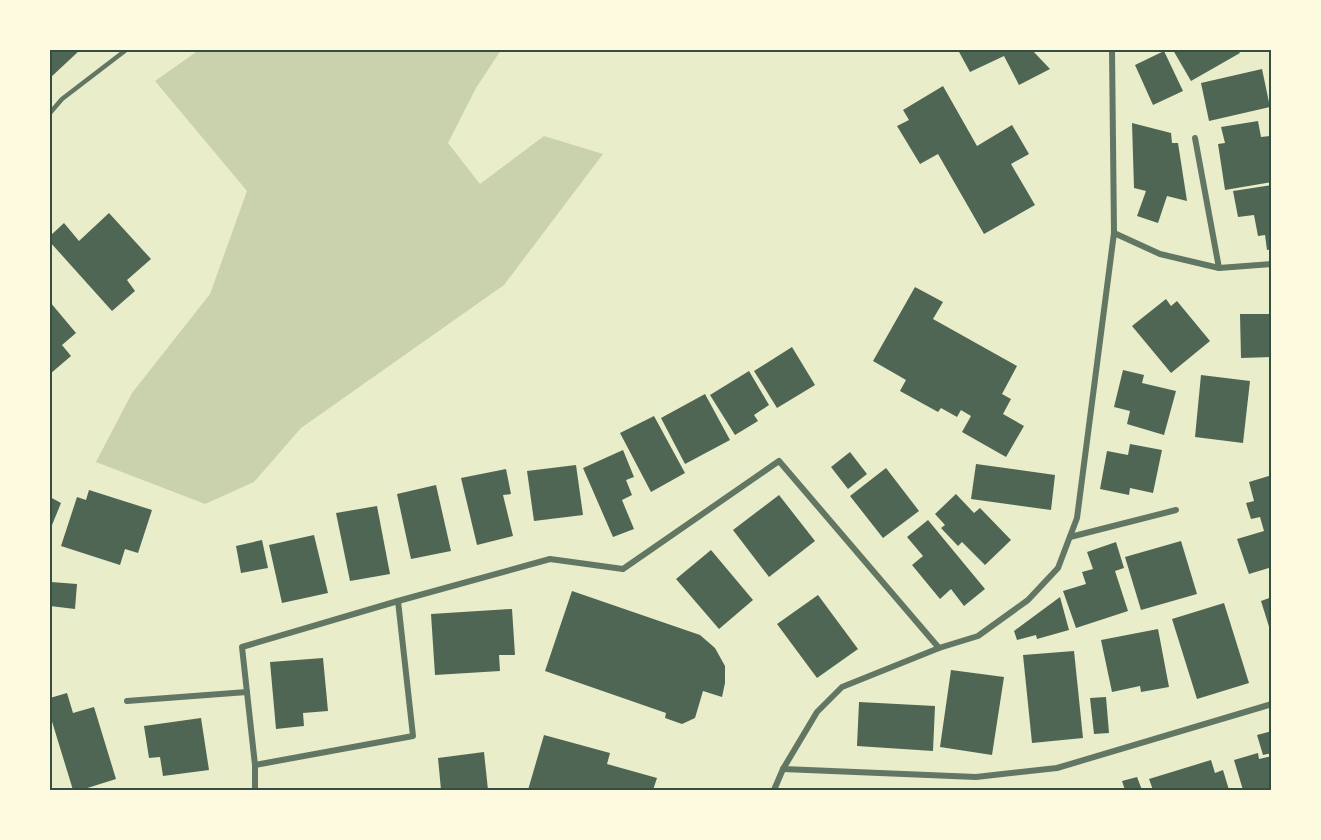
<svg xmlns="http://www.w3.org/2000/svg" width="1321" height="840" font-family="Signika,sans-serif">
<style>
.green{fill:#cad2ad}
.building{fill:#4f6655}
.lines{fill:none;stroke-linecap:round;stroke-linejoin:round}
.service{stroke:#617663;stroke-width:4.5}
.minor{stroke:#617663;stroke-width:6}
.neatline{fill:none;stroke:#344e41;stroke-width:2}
</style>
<rect width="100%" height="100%" fill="#e9edc9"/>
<path class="green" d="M 199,50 L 501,50 L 476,88 L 448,143 L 480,184 L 544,136 L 603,154 L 504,285 L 301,428 L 254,482 L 205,504 L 96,462 L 132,393 L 210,294 L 247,191 L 155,81 Z"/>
<g class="building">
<path d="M 50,50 L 80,50 L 50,78 Z"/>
<path d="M 958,50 L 1032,50 L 1050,69 L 1019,85 L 1004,56 L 970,72 Z"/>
<path d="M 1173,50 L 1238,50 L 1240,53 L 1191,81 Z"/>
<path d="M 1164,51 L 1183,91 L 1153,105 L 1135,65 Z"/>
<path d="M 1262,69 L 1270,107 L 1209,121 L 1201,83 Z"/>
<path d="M 943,86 L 977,146 L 1012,125 L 1029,154 L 1011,164 L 1035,205 L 984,234 L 938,154 L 920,164 L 897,126 L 909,120 L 903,110 Z"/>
<path d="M 1258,121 L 1261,137 L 1270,136 L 1272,182 L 1225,190 L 1218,144 L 1225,143 L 1221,127 Z"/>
<path d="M 1132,123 L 1171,133 L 1172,143 L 1178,143 L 1187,201 L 1167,196 L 1158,223 L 1137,216 L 1146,191 L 1134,188 Z"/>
<path d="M 1272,185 L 1272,249 L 1267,250 L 1265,235 L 1258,236 L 1254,215 L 1238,217 L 1233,191 Z"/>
<path d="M 109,213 L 151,259 L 127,280 L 135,291 L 112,311 L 50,242 L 50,236 L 64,223 L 79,241 Z"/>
<path d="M 915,287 L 943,302 L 933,319 L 1017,366 L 1002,394 L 1011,399 L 1003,414 L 1024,426 L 1006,457 L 962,432 L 971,416 L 961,410 L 957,417 L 941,408 L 938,412 L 900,391 L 906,380 L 873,361 Z"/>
<path d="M 1166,299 L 1171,306 L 1177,301 L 1210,341 L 1171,373 L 1132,326 Z"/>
<path d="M 50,302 L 76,333 L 62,345 L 71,356 L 50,374 Z"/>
<path d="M 1240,314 L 1272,314 L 1272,357 L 1241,358 Z"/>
<path d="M 792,347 L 815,385 L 777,408 L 754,371 Z"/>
<path d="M 1123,370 L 1144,375 L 1142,383 L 1176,391 L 1164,435 L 1127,424 L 1130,411 L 1114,407 Z"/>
<path d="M 749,371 L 769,405 L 754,415 L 758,421 L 735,435 L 710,395 Z"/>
<path d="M 1201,375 L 1250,381 L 1243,443 L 1195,437 Z"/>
<path d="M 705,394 L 730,440 L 685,464 L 661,418 Z"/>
<path d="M 654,416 L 685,473 L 651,492 L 620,433 Z"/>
<path d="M 1130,444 L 1162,450 L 1153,493 L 1130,488 L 1129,495 L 1100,489 L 1107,451 L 1128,455 Z"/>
<path d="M 623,450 L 634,477 L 626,480 L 632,495 L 622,500 L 634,529 L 613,537 L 583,468 Z"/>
<path d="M 850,452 L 867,474 L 848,489 L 831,467 Z"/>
<path d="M 976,464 L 1055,475 L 1051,510 L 971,499 Z"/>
<path d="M 576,465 L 583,515 L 534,521 L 527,471 Z"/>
<path d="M 886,468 L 919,511 L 883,538 L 850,496 Z"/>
<path d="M 506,469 L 511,494 L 503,495 L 513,536 L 477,545 L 461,478 Z"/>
<path d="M 1272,475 L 1272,567 L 1249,574 L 1237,539 L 1264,531 L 1260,517 L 1251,519 L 1246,503 L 1254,501 L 1249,482 Z"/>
<path d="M 436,485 L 451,551 L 411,559 L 397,494 Z"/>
<path d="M 89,490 L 152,510 L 138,553 L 125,549 L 120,565 L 61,546 L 77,497 L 86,500 Z"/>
<path d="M 956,494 L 974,513 L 980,508 L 1011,540 L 985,565 L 962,542 L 958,546 L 941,528 L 945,525 L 935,514 Z"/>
<path d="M 779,495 L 815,541 L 769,577 L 733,530 Z"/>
<path d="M 50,497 L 61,503 L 50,530 Z"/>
<path d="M 377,506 L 390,574 L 350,581 L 336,513 Z"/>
<path d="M 928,520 L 985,589 L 964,606 L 951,589 L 940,599 L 912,565 L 923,556 L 907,537 Z"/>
<path d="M 314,535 L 328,593 L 282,603 L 269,545 Z"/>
<path d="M 262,540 L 268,568 L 241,573 L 236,546 Z"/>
<path d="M 1181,541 L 1197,594 L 1141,610 L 1125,557 Z"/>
<path d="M 1116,542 L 1124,568 L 1115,571 L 1128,611 L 1076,628 L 1063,591 L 1086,584 L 1082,572 L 1093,569 L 1087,552 Z"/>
<path d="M 711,550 L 753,600 L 719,629 L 676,579 Z"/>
<path d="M 51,582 L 77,584 L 75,609 L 50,606 Z"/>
<path d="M 572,591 L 700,635 L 715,648 L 725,666 L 725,683 L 722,697 L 703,691 L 695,718 L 682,724 L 665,718 L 666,713 L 545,671 Z"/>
<path d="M 818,595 L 858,649 L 817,678 L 777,624 Z"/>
<path d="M 1060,597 L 1069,630 L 1037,639 L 1036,635 L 1017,640 L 1014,631 Z"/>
<path d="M 1272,597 L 1272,633 L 1271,633 L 1261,601 Z"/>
<path d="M 1224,603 L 1249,683 L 1197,699 L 1172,619 Z"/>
<path d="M 512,609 L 515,655 L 499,655 L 500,671 L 435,675 L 431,614 Z"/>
<path d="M 1158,629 L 1169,687 L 1141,692 L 1140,686 L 1112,692 L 1101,640 Z"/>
<path d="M 1074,651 L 1083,738 L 1032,743 L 1023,655 Z"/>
<path d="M 323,658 L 328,711 L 303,713 L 304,726 L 276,729 L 270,662 Z"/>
<path d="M 951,670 L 1004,677 L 992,755 L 940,747 Z"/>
<path d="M 67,693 L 73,713 L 94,707 L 116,779 L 81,790 L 73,790 L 50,715 L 50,698 Z"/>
<path d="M 1106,697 L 1109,733 L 1094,734 L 1090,698 Z"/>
<path d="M 859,702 L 935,706 L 933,751 L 857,746 Z"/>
<path d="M 201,718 L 209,770 L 163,776 L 160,757 L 149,758 L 144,726 Z"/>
<path d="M 1272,731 L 1272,753 L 1263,755 L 1257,735 Z"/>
<path d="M 544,735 L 610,753 L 607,764 L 657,778 L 653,790 L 528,790 Z"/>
<path d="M 484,752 L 488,790 L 441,790 L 438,758 Z"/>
<path d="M 1258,753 L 1259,759 L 1272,756 L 1272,790 L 1243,790 L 1234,760 Z"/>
<path d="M 1211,760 L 1215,773 L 1223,770 L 1229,790 L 1153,790 L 1149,779 Z"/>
<path d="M 1137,777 L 1142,790 L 1125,790 L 1122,781 Z"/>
</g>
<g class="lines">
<path class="service" d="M 50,113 L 62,99 L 126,50"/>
<g class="minor">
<path d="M 1195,138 L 1219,268"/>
<path d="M 1114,233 L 1160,254 L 1219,268 L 1272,264"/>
<path d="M 1070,537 L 1176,510"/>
<path d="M 127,701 L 247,692"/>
<path d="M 255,765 L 413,736 L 398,601"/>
<path d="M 783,769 L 976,777 L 1057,768 L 1272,704"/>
<path d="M 255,790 L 255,765 L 242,647 L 398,601 L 550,559 L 623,569 L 779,461 L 939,648"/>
<path d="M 774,790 L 783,769 L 817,712 L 842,687 L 939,648 L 978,636 L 1028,600 L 1058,568 L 1077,518 L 1114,233 L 1112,50"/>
</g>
</g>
<rect width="1321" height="840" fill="none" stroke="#fefae0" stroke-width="102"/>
<rect x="51" y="51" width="1219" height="738" class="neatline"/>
</svg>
